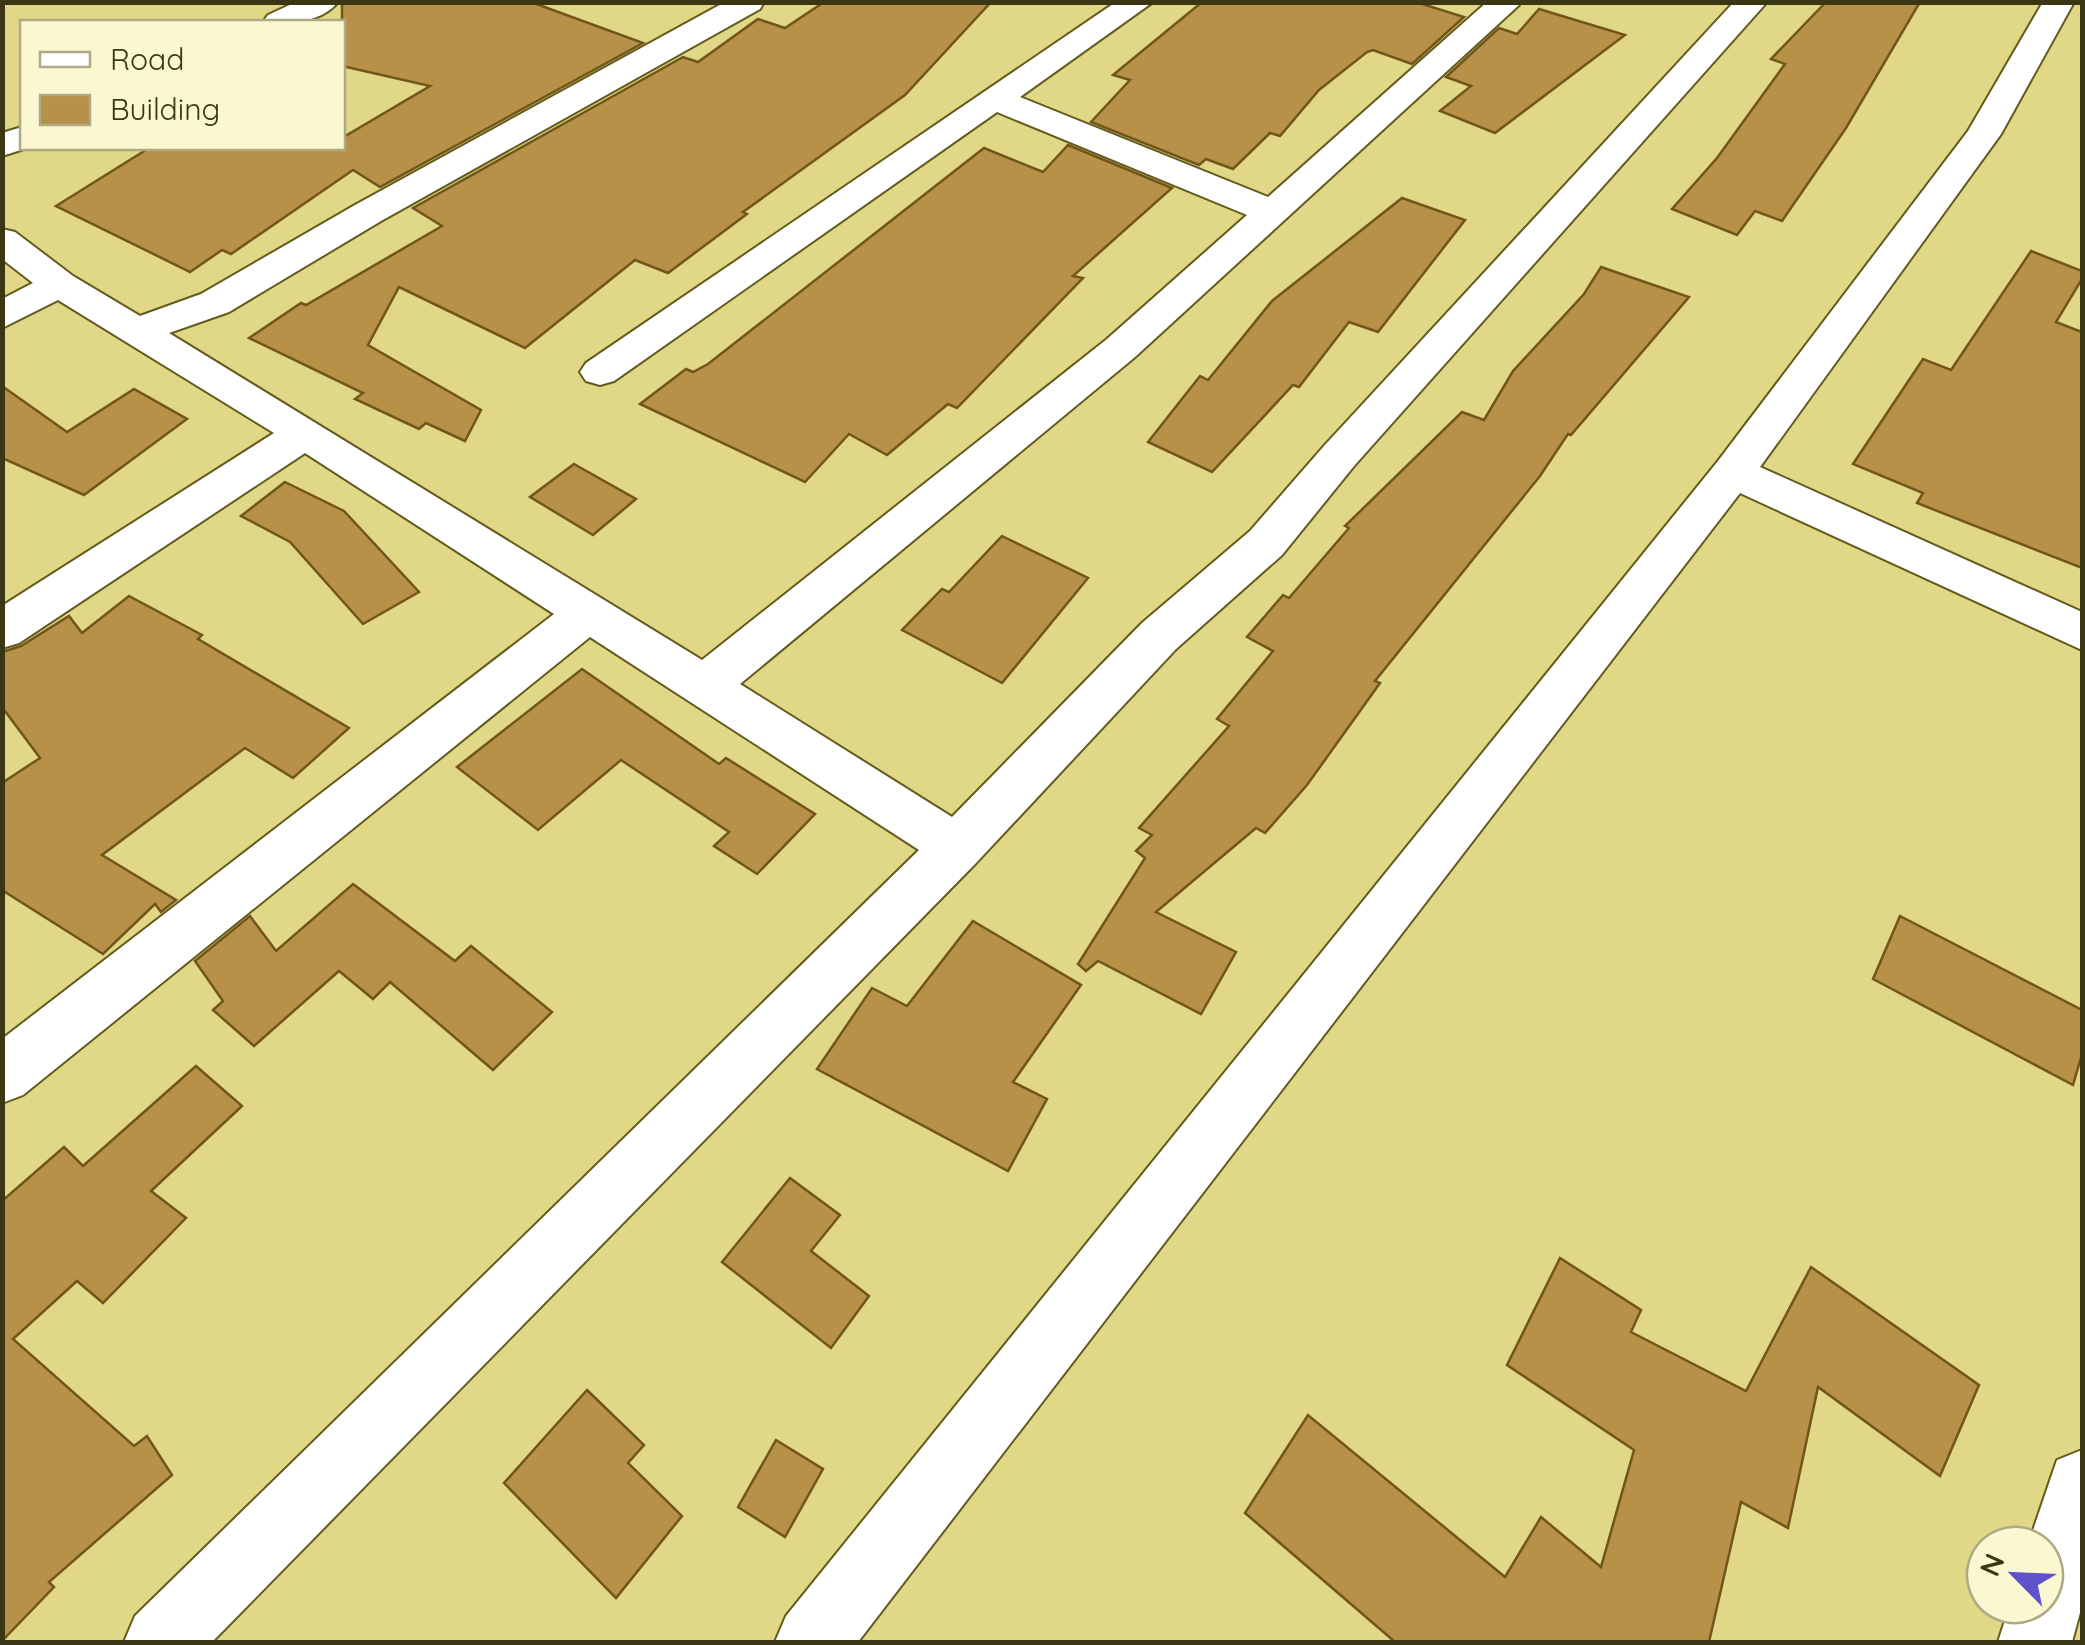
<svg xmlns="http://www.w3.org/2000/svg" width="2085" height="1645" font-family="Quicksand,sans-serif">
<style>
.building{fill:#b69147;stroke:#71551b;stroke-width:2.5}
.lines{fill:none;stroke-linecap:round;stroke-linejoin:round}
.minor-casing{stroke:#635b1d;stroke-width:4}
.minor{fill:#fff;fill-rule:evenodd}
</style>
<rect width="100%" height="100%" fill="#e1d887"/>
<g class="building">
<path d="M 342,2 L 531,2 L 643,43 L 380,187 L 353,170 L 231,254 L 222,250 L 190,272 L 56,206 L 149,148 L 342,148 L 342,138 L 430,86 L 342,66 Z"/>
<path d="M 824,2 L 991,2 L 905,95 L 743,212 L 747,214 L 668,273 L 635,260 L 525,348 L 399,287 L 368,345 L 481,410 L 465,441 L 426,423 L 419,429 L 355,399 L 363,393 L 249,338 L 301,303 L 306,305 L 442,226 L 413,208 L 683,57 L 698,62 L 758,19 L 785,28 Z"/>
<path d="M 1202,2 L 1416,2 L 1464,17 L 1412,64 L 1373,50 L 1367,52 L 1319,90 L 1280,136 L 1270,133 L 1233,169 L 1206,159 L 1199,165 L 1091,122 L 1130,80 L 1113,75 Z"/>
<path d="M 1826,2 L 1920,2 L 1846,128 L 1782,221 L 1755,211 L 1737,235 L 1672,209 L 1717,158 L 1785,64 L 1771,59 Z"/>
<path d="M 1539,9 L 1625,35 L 1495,133 L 1440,111 L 1471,86 L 1446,77 L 1499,28 L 1517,34 Z"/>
<path d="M 1068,145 L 1172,188 L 1073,276 L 1083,278 L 957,408 L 948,404 L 887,455 L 849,434 L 805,482 L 640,404 L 686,369 L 693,372 L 708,364 L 984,148 L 1043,172 Z"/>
<path d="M 1402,198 L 1465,220 L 1378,332 L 1349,322 L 1299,387 L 1293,385 L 1212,472 L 1148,442 L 1200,376 L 1208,380 L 1272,301 Z"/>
<path d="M 2031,251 L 2082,271 L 2082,279 L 2056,322 L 2082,332 L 2082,568 L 1917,503 L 1923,493 L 1853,464 L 1923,359 L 1951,370 Z"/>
<path d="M 1601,267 L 1689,297 L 1571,435 L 1568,434 L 1540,476 L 1375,681 L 1380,683 L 1307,785 L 1265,833 L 1256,828 L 1156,912 L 1236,952 L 1201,1014 L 1098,961 L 1086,971 L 1078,964 L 1145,858 L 1136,851 L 1152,835 L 1139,828 L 1229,726 L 1217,719 L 1273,651 L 1247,637 L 1283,595 L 1289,598 L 1349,528 L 1345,526 L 1462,412 L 1484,420 L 1513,371 L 1584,294 Z"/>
<path d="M 2,386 L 67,432 L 134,389 L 187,419 L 84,495 L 2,458 Z"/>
<path d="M 574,464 L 636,499 L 593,535 L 530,497 Z"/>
<path d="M 285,482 L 344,511 L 419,592 L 363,624 L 290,542 L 241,516 Z"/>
<path d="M 1002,536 L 1088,578 L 1002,683 L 902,630 L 942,589 L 949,592 Z"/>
<path d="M 129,596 L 202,635 L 198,639 L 349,728 L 293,778 L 245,748 L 102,855 L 176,900 L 161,912 L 155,904 L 103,954 L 2,890 L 2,783 L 40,758 L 2,707 L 2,652 L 21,646 L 69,616 L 82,633 Z"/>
<path d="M 582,669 L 719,764 L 726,758 L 815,814 L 757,874 L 714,846 L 729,832 L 621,760 L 538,830 L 457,767 Z"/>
<path d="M 353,884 L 455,961 L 471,946 L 552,1012 L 493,1070 L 390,982 L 373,999 L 339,971 L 254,1046 L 213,1010 L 223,1001 L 195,961 L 250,916 L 276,951 Z"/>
<path d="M 1900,916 L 2082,1010 L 2082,1054 L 2073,1085 L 1873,979 Z"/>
<path d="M 973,921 L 1081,985 L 1013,1082 L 1047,1099 L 1008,1171 L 817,1069 L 872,988 L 907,1006 Z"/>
<path d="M 196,1066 L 242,1106 L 151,1191 L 186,1218 L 103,1303 L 77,1281 L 13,1339 L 134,1446 L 147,1436 L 172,1475 L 49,1582 L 54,1587 L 2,1641 L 2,1201 L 64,1147 L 83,1166 Z"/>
<path d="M 790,1178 L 840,1215 L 811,1251 L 869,1296 L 831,1348 L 722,1262 Z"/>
<path d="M 1560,1258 L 1641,1310 L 1631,1332 L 1746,1391 L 1811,1267 L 1979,1385 L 1940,1476 L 1818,1387 L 1788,1528 L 1741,1502 L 1709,1642 L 1395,1642 L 1245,1513 L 1308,1415 L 1505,1577 L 1541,1517 L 1601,1567 L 1634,1450 L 1507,1365 Z"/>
<path d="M 587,1390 L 644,1445 L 628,1463 L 682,1516 L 616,1598 L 504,1483 Z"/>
<path d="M 776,1440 L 823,1469 L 785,1537 L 738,1507 Z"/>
</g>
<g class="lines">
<defs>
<g id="minor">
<path d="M 296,2 L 338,2 C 320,24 289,23 263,22 L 268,15 Z"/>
<path d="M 725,2 L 764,2 L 760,9 L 381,221 L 229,312 L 169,333 L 702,660 L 1107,339 L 1247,215 L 997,112 L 614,381 L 600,385 L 586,381 L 580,372 L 586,363 L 1116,2 L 1153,2 L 1020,97 L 1268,197 L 1487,2 L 1519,5 L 1135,357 L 740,684 L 952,817 L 1142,623 L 1250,531 L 1324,446 L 1734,2 L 1767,2 L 1354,466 L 1282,555 L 1176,649 L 976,863 L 212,1642 L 124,1642 L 135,1616 L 919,850 L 590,637 L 23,1095 L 2,1103 L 2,1039 L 554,614 L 305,453 L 19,643 L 2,648 L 2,606 L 274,433 L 58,300 L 2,328 L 2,299 L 33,283 L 2,259 L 2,229 L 15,232 L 73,276 L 140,316 L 201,294 L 355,205 Z"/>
<path d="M 2043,2 L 2074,2 L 2001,134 L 1760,467 L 2082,612 L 2082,650 L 1740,493 L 858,1642 L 775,1642 L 786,1616 L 1718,461 L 1968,131 Z"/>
<path d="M 22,127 L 22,148 L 27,148 L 2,156 L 2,133 Z"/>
<path d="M 2082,1450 L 2082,1605 L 2072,1642 L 1998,1642 L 2010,1605 L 2045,1605 L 2045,1545 L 2028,1545 L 2057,1460 Z"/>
</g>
</defs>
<use href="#minor" class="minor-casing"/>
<use href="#minor" class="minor"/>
</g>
<rect width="2085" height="1645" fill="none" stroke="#3b3715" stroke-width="10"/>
<rect x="20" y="20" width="325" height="130" fill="#fbf7d0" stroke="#aeaa85" stroke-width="2.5"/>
<rect x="40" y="52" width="50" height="15" fill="#ffffff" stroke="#aeaa85" stroke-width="2.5"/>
<text x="110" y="70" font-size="30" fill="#3b3715">Road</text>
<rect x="40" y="95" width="50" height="30" fill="#b69147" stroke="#aeaa85" stroke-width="2.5"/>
<text x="110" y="120" font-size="30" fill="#3b3715">Building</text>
<g transform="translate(2015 1575) rotate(294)"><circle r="48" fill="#fbf7d0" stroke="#aeaa85" stroke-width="2.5"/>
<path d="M0-8L18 38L0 25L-18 38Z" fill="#5f53cc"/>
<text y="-15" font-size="28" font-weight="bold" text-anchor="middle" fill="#3b3715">N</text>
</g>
</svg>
